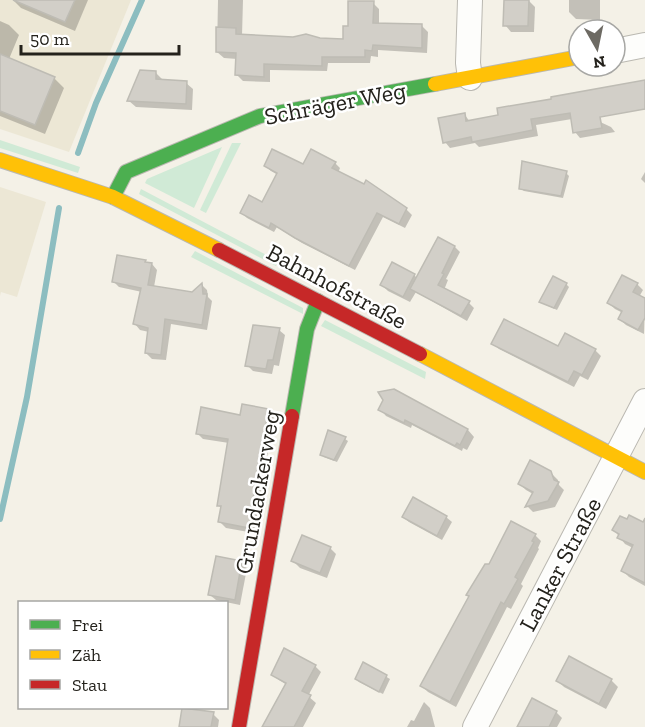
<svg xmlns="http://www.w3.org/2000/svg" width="645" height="727" font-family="'Zilla Slab',serif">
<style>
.built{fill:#ece7d5}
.green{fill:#d0ead6}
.shadow{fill:#0003}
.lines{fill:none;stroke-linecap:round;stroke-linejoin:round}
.stream{stroke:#8cbdc0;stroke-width:6}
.building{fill:#d2cfc8;stroke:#bebcb4;stroke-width:1.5}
.street-casing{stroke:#bab8b1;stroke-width:26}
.fast-casing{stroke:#bab8b1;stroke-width:16}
.slow-casing{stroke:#bab8b1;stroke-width:16}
.jam-casing{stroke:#bab8b1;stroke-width:16}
.street{stroke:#fdfdfb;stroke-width:24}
.fast{stroke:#4caf50;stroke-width:14}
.slow{stroke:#ffc107;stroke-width:14}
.jam{stroke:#c62828;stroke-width:14}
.labels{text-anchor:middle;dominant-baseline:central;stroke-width:5;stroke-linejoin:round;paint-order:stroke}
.street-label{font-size:24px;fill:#24221c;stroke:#fff}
</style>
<rect width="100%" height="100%" fill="#f4f1e7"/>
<g class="built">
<path d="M 0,0 L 131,0 L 69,152 L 0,129 Z"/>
<path d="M 0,187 L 46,202 L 17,297 L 1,292 L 0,296 Z"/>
</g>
<g class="green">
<path d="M 0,140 L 80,167 L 78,173 L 0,148 Z"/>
<path d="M 232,143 L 241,143 L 206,213 L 200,210 Z"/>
<path d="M 222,147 L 194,208 L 145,183 L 147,179 Z"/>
<path d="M 141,189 L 278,261 L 276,266 L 139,194 Z"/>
<path d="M 195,251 L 303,308 L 303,314 L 191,257 Z"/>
<path d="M 325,320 L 426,372 L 425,379 L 321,326 Z"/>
</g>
<g class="shadow">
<path d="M 13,0 L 88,0 L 75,31 L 21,8 Z"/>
<path d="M 218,0 L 243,0 L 242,36 L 345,40 L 349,28 L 373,3 L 379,9 L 379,25 L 422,26 L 428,32 L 427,53 L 378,50 L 378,57 L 371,56 L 370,63 L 328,63 L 327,71 L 270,70 L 270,82 L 243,81 L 237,75 L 237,59 L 224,58 L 217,52 Z"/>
<path d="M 507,0 L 528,0 L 535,7 L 534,32 L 511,32 L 505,25 Z"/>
<path d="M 569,0 L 600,0 L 600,20 L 576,19 L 569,12 Z"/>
<path d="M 0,21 L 9,25 L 19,35 L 9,59 L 54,78 L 64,88 L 45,134 L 0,116 Z"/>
<path d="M 155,72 L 162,79 L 162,81 L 186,83 L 193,89 L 192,110 L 136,107 L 129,101 Z"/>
<path d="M 645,82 L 645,110 L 611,92 L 596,120 L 611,127 L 615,132 L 580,138 L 575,132 L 572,119 L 536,125 L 538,136 L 479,147 L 475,143 L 450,148 L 445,142 L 465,115 L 470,122 Z"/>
<path d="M 335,163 L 340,168 L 338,173 L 406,209 L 412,215 L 405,228 L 383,217 L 355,270 L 302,243 L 277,227 L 274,232 L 247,218 L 242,213 L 263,204 L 278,175 L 271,171 L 265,166 L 304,166 Z"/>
<path d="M 645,172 L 645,183 L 641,179 Z"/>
<path d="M 566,173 L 569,176 L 563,198 L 524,191 L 521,189 Z"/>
<path d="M 439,239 L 455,247 L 460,252 L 446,279 L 448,280 L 444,290 L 469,303 L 474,308 L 467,321 L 416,292 L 410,302 L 388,291 L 382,285 L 414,275 L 418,279 Z"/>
<path d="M 145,262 L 152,264 L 157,270 L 154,287 L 192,293 L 202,285 L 207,290 L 208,297 L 212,301 L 207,330 L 171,324 L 166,360 L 152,359 L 146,353 L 149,332 L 140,330 L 135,324 L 142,292 L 119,287 L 114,282 Z"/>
<path d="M 566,284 L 569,287 L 557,310 L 544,304 L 541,301 Z"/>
<path d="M 637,284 L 643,290 L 639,297 L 645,300 L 644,334 L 626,325 L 620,319 L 623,313 L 615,309 L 609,303 Z"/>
<path d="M 279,330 L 285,335 L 279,366 L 274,365 L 272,374 L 253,371 L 247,365 Z"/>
<path d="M 493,343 L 595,350 L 601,356 L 588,380 L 580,376 L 574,387 L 499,349 Z"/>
<path d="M 394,391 L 468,430 L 474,437 L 467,450 L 463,448 L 462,451 L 412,425 L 411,428 L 386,416 L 380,409 Z"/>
<path d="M 268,410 L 274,416 L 254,533 L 226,528 L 220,522 L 222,509 L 218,505 L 229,443 L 203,439 L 198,434 L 241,417 Z"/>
<path d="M 345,439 L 348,441 L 337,462 L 324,457 L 321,454 Z"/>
<path d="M 551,473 L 558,480 L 559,485 L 564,490 L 555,507 L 533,512 L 527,506 L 533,494 L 526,490 L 519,483 Z"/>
<path d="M 403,517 L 446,517 L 452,522 L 442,540 L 409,522 Z"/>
<path d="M 645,525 L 645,586 L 629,577 L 623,571 L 633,548 L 625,544 L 614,530 Z"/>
<path d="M 535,535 L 541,541 L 538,548 L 539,549 L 521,584 L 523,586 L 511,609 L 507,607 L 456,707 L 428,692 L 422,686 L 490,565 Z"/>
<path d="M 330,548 L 336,554 L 327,578 L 300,568 L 293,561 Z"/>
<path d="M 241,562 L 247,568 L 240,605 L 216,600 L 210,595 Z"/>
<path d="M 364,664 L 390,679 L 383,694 L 359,682 L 356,679 Z"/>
<path d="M 315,666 L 321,672 L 308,696 L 316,703 L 303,727 L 264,727 L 287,685 L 279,680 L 273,674 Z"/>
<path d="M 611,680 L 618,687 L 606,709 L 564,687 L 558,681 Z"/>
<path d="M 424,702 L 430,708 L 435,727 L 407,727 L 411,720 L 414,721 Z"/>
<path d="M 184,708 L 213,714 L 219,720 L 218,727 L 180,727 Z"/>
<path d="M 556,712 L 562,718 L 557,727 L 522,727 Z"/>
</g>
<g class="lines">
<g class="stream">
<path d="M 78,153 L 96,103 L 142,0"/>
<path d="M 0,519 L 27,397 L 59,208"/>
</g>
</g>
<g class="building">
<path d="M 13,0 L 75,0 L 65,22 Z"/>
<path d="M 504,0 L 529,0 L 528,26 L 503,26 Z"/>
<path d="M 348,1 L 374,1 L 373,23 L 422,24 L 422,48 L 373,45 L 372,51 L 365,50 L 365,57 L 322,57 L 322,66 L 264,64 L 264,77 L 235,75 L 236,53 L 216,52 L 216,27 L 236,28 L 236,34 L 293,37 L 306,34 L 320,38 L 343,39 L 343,26 L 348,26 Z"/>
<path d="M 0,54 L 55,77 L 35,125 L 0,111 Z"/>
<path d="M 140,70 L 156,71 L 156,79 L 187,81 L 186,104 L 127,101 Z"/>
<path d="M 645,80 L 645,109 L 600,117 L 602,128 L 573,133 L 570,113 L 531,119 L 533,130 L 472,142 L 471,137 L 443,143 L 438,118 L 465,113 L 466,121 L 498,115 L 497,108 L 551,99 L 551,97 Z"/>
<path d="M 272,149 L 303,164 L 311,149 L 336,162 L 332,168 L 364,184 L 366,180 L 407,208 L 399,224 L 377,213 L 349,266 L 295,238 L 271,223 L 269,228 L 240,213 L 249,195 L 262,202 L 277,173 L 264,166 Z"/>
<path d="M 522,161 L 567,171 L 561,196 L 519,189 Z"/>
<path d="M 438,237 L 455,246 L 442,273 L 444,274 L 438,285 L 470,301 L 461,316 L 410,289 Z"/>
<path d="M 117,255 L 146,260 L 145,262 L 152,263 L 148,285 L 192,292 L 202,283 L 203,294 L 207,294 L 202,325 L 165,319 L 161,355 L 145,353 L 148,328 L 133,324 L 141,288 L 112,282 Z"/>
<path d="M 392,262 L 415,274 L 403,297 L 380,285 Z"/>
<path d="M 622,275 L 638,283 L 633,292 L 645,298 L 645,318 L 638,330 L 618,319 L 622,311 L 607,303 Z"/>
<path d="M 553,276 L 567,283 L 554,308 L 539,302 Z"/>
<path d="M 504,319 L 558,346 L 565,333 L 596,349 L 582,375 L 574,371 L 568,382 L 491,344 Z"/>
<path d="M 253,325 L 280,328 L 273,360 L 268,360 L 266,369 L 245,366 Z"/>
<path d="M 394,389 L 468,429 L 460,445 L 457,443 L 455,446 L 405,420 L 404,423 L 378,410 L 383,400 L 378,392 Z"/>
<path d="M 242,404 L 269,409 L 257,471 L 249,528 L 218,522 L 221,506 L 217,506 L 228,439 L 196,434 L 201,407 L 240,415 Z"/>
<path d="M 328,430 L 346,437 L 334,460 L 320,455 Z"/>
<path d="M 530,460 L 551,471 L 554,480 L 559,482 L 548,501 L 525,507 L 533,492 L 518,484 Z"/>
<path d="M 413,497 L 447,516 L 437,536 L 402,517 Z"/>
<path d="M 629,515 L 643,522 L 645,518 L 645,583 L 621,571 L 633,545 L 617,538 L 619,534 L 612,530 L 620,516 L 627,519 Z"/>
<path d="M 511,521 L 536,534 L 532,541 L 534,542 L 515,577 L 518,579 L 504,604 L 501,602 L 450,702 L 420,686 L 469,596 L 466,595 L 485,564 L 489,564 Z"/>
<path d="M 302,535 L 331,547 L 320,573 L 291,561 Z"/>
<path d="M 216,556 L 242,561 L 235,600 L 208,595 Z"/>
<path d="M 284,648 L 316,665 L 302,691 L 311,695 L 294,727 L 262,727 L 286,683 L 271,675 Z"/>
<path d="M 569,656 L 612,679 L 599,704 L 556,681 Z"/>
<path d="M 363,662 L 387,675 L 379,692 L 355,679 Z"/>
<path d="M 532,698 L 557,711 L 549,727 L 517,727 Z"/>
<path d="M 182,708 L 214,712 L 211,727 L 179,727 Z"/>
</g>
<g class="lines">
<defs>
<g id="street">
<path d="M 470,0 L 468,63 L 470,78"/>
<path d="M 615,51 L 645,45"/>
<path d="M 475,727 L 645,401"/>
</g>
<g id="fast">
<path d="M 113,197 L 126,172 L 260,116 L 435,84"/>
<path d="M 292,416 L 307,329 L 318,301"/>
</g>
<g id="slow">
<path d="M 435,84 L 579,57"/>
<path d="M 0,160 L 113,197 L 219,250"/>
<path d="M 420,354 L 645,472"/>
</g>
<g id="jam">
<path d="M 219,250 L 420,354"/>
<path d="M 239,727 L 292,416"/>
</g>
</defs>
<use href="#street" class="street-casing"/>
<use href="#fast" class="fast-casing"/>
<use href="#slow" class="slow-casing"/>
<use href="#jam" class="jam-casing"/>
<use href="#street" class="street"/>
<use href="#fast" class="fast"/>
<use href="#slow" class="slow"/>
<use href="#jam" class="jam"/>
</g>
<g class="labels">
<g class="street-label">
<text transform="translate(335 103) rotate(-11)">Schräger Weg</text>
<text transform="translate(337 286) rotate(28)">Bahnhofstraße</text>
<text transform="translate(257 492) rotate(-80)">Grundackerweg</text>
<text transform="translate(560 564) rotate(-62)">Lanker Straße</text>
</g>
</g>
<rect x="18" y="601" width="210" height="108" fill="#ffffff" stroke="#a7a7a4" stroke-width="1.5"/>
<rect x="30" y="620" width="30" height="9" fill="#4caf50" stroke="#a7a7a4" stroke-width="1.5"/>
<text x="72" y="631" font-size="18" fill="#24221c">Frei</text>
<rect x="30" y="650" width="30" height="9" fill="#ffc107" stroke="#a7a7a4" stroke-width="1.5"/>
<text x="72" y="661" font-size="18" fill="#24221c">Zäh</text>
<rect x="30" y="680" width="30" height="9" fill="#c62828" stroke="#a7a7a4" stroke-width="1.5"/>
<text x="72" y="691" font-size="18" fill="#24221c">Stau</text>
<g transform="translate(597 48) rotate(171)"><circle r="28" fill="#ffffff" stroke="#a7a7a4" stroke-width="1.5"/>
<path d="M0-4.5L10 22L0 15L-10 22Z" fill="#6d6a63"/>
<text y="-9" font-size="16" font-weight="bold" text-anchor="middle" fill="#24221c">N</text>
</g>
<path d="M21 45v9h158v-9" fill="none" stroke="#24221c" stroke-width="3"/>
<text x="30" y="45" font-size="18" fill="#24221c" stroke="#ffffff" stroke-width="4.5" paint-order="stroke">50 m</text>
</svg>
